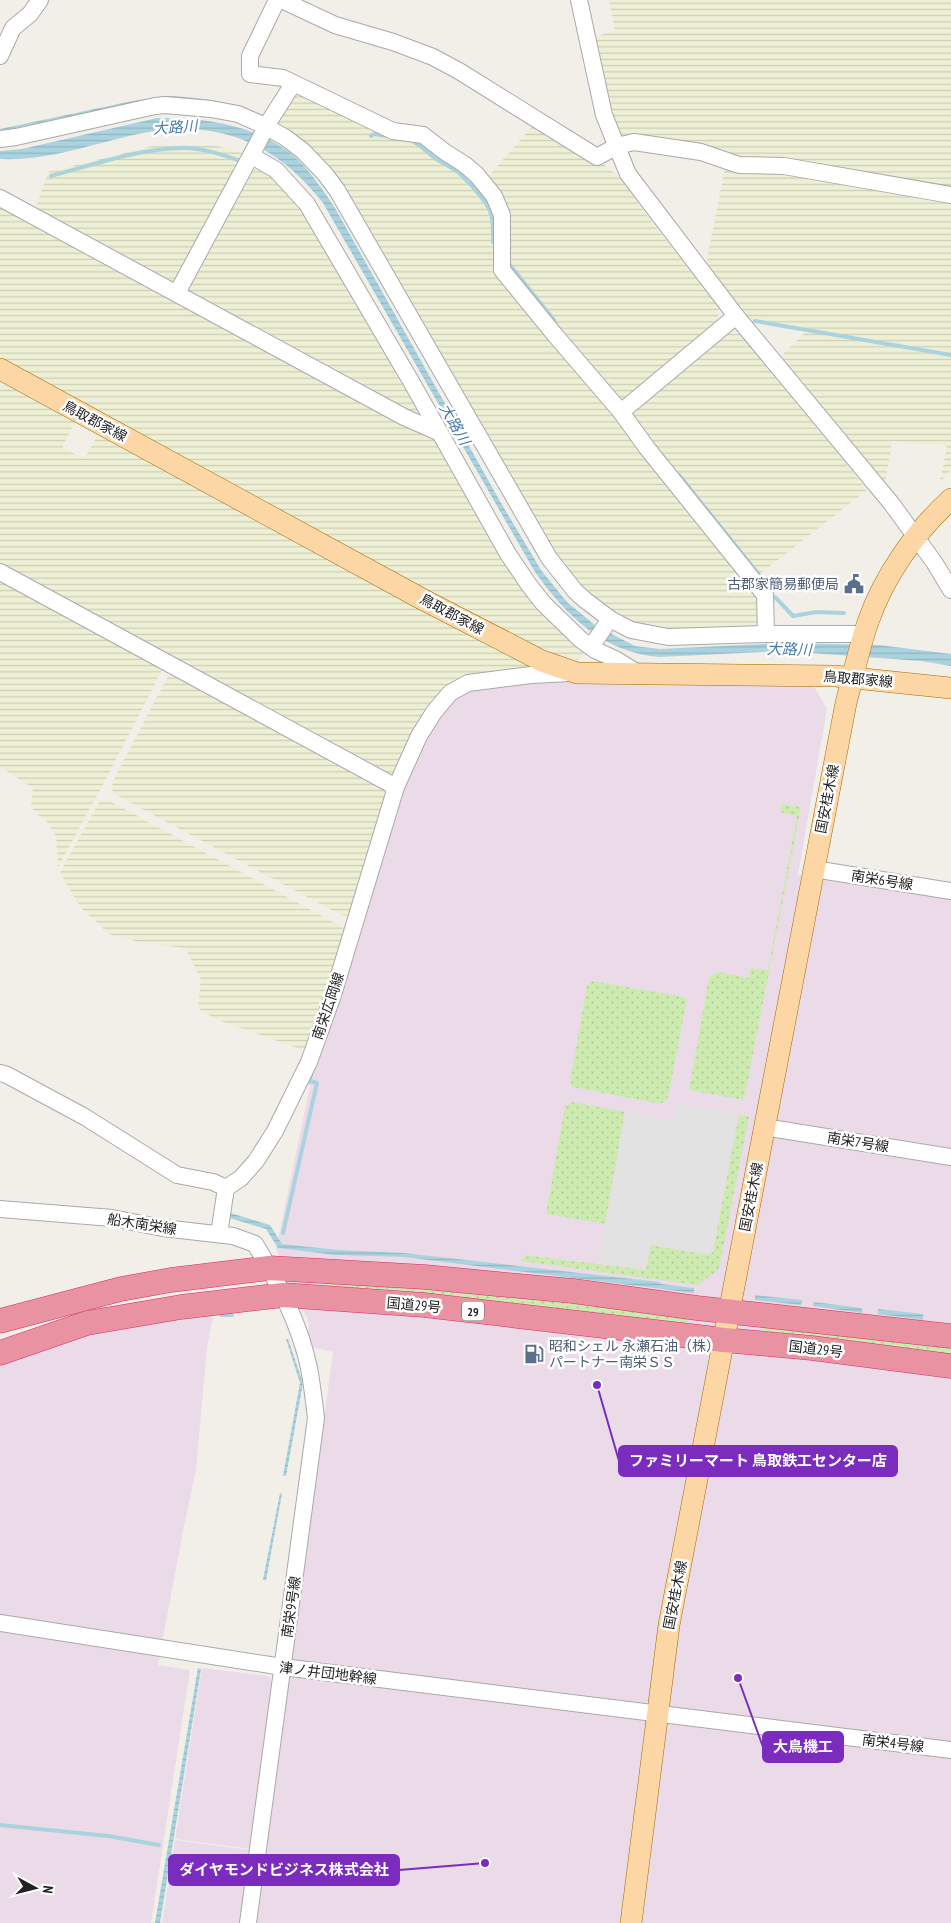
<svg xmlns="http://www.w3.org/2000/svg" width="951" height="1923" font-family="'PT Sans Narrow','Noto Sans JP',sans-serif">
<style>
.industrial{fill:#ebdbe8}
.farmland{fill:url(#farmland-rules)}
.grass{fill:url(#grass-dots)}
.parking{fill:#e2e2e2}
.water{fill:url(#water-rules)}
.lines{fill:none;stroke-linecap:round;stroke-linejoin:round}
.stream{stroke:#aad3df;stroke-width:4}
.minor-casing{stroke:#a9a9a9;stroke-width:18}
.major-casing{stroke:#a06b00;stroke-width:22}
.highway-casing{stroke:#dc2a67;stroke-width:25}
.minor{stroke:#fff;stroke-width:16}
.major{stroke:#fcd6a4;stroke-width:21}
.highway{stroke:#e892a2;stroke-width:24}
.labels{text-anchor:middle;dominant-baseline:central;stroke-width:5;stroke-linejoin:round;paint-order:stroke}
.shield{fill:#fff;stroke:#646464;stroke-width:1}
.shield-label{font-size:12px;font-weight:bold;fill:#222}
.street-label{font-size:14px;fill:#222;stroke:#fff}
.service-label{font-size:14px;fill:#4e5e75;stroke:#fff;text-anchor:end}
.water-label{font-size:15px;font-style:italic;fill:#4a7aab;stroke:#fff}
.leader{fill:none;stroke:#7b2cbf;stroke-width:2}
.callout-dot{fill:#7b2cbf;stroke:#fff;stroke-width:2}
.callout{fill:#7b2cbf;stroke:#7b2cbf;stroke-width:2}
.callout-label{font-size:15px;text-anchor:middle;font-weight:bold;fill:#fff}
</style>
<defs>
<pattern id="farmland-rules" width="6" height="5" patternUnits="userSpaceOnUse" patternTransform="scale(1.25)"><rect width="6" height="5" fill="#eef0d5"/><path d="M0 2.5h6" fill="none" stroke="#ccceb7"/></pattern>
<pattern id="grass-dots" width="8" height="8" patternUnits="userSpaceOnUse" patternTransform="scale(1.25)"><rect width="8" height="8" fill="#cdebb0"/><path d="M2 2h.1M6 6h.1" fill="none" stroke="#b0c997" stroke-width="1.8" stroke-linecap="round"/></pattern>
<pattern id="water-rules" width="6" height="5" patternUnits="userSpaceOnUse" patternTransform="scale(1.25)"><rect width="6" height="5" fill="#aad3df"/><path d="M0 2.5h6" fill="none" stroke="#92b5bf"/></pattern>
</defs>
<rect width="100%" height="100%" fill="#f2efe9"/>
<g class="industrial">
<path d="M 503,680 L 813,685 L 827,709 L 798,875 L 951,899 L 951,1923 L 256,1923 L 333,1352 L 311,1347 L 308,1333 L 309,1323 L 276,1249 L 310,1086 L 303,1081 L 397,794 L 449,697 Z"/>
<path d="M 214,1311 L 207,1348 L 196,1470 L 183,1531 L 158,1665 L 190,1670 L 151,1923 L 0,1923 L 0,1362 L 108,1328 Z"/>
<path d="M 202,1668 L 268,1676 L 274,1684 L 251,1849 L 175,1839 Z"/>
<path d="M 175,1840 L 250,1850 L 240,1923 L 162,1923 Z"/>
</g>
<g class="farmland">
<path d="M 609,0 L 951,0 L 951,190 L 739,160 L 635,134 L 622,135 L 616,131 L 593,37 L 615,31 Z"/>
<path d="M 292,91 L 414,136 L 465,170 L 497,211 L 496,264 L 759,595 L 762,630 L 644,630 L 578,591 L 336,184 L 271,126 Z"/>
<path d="M 536,122 L 606,166 L 621,179 L 653,224 L 716,302 L 719,309 L 717,322 L 624,404 L 508,272 L 486,179 Z"/>
<path d="M 183,145 L 218,146 L 248,155 L 172,286 L 34,212 L 48,172 L 152,146 Z"/>
<path d="M 252,159 L 285,183 L 405,377 L 425,423 L 183,292 Z"/>
<path d="M 725,168 L 756,170 L 951,200 L 951,470 L 940,482 L 947,446 L 892,441 L 886,479 L 881,482 L 780,357 L 806,332 L 753,323 L 706,264 Z"/>
<path d="M 0,203 L 434,434 L 496,537 L 586,650 L 578,660 L 547,652 L 459,608 L 0,359 Z"/>
<path d="M 730,332 L 742,335 L 867,490 L 756,577 L 629,411 L 725,334 Z"/>
<path d="M 5,385 L 9,385 L 76,420 L 62,447 L 84,459 L 99,433 L 541,667 L 471,679 L 393,776 L 0,570 L 0,387 Z"/>
<path d="M 0,579 L 160,666 L 162,670 L 106,779 L 58,867 L 56,836 L 45,819 L 36,814 L 31,806 L 33,788 L 0,767 Z"/>
<path d="M 172,675 L 382,785 L 389,794 L 349,916 L 341,915 L 114,794 L 112,790 L 113,781 L 168,676 Z"/>
<path d="M 106,799 L 346,929 L 309,1052 L 215,1019 L 198,1008 L 201,979 L 185,948 L 147,944 L 109,934 L 81,908 L 60,873 L 100,800 Z"/>
</g>
<g class="grass">
<path d="M 782,804 L 801,807 L 744,1100 L 689,1090 L 709,977 L 718,972 L 749,978 L 751,968 L 768,970 L 797,816 L 780,812 Z"/>
<path d="M 593,981 L 679,996 L 687,999 L 668,1098 L 661,1104 L 572,1087 L 570,1083 L 587,985 Z"/>
<path d="M 573,1102 L 625,1112 L 605,1224 L 546,1214 L 565,1106 Z"/>
<path d="M 739,1114 L 749,1117 L 719,1269 L 698,1285 L 521,1261 L 525,1255 L 646,1270 L 651,1245 L 708,1255 L 713,1252 Z"/>
<path d="M 327,1280 L 401,1283 L 581,1303 L 688,1319 L 687,1327 L 436,1297 L 397,1290 L 327,1286 Z"/>
<path d="M 764,1321 L 951,1343 L 951,1359 L 763,1331 Z"/>
</g>
<path class="parking" d="M 677,1103 L 738,1114 L 712,1252 L 708,1254 L 650,1244 L 645,1269 L 599,1263 L 625,1112 L 673,1121 Z"/>
<g class="water">
<path d="M 171,96 C 204,98 235,102 265,116 L 264,118 L 152,99 L 0,131 L 0,129 L 137,100 Z"/>
<path d="M 157,118 C 205,117 258,125 295,157 C 311,172 323,190 335,208 L 501,503 L 541,570 L 567,602 L 596,626 L 635,646 L 660,649 L 784,643 L 879,645 L 951,654 L 951,666 L 921,661 L 783,651 L 659,657 C 602,652 566,615 535,572 L 323,203 C 275,141 215,118 138,134 C 92,144 48,161 0,159 L 0,151 L 22,149 Z"/>
<path d="M 227,1212 L 270,1225 L 282,1244 L 338,1250 L 404,1253 L 659,1282 L 661,1284 L 694,1288 L 694,1293 L 404,1257 L 336,1255 L 278,1248 L 266,1229 L 226,1217 Z"/>
<path d="M 755,1295 L 802,1300 L 801,1305 L 755,1300 Z"/>
<path d="M 814,1302 L 862,1308 L 862,1313 L 813,1306 Z"/>
<path d="M 878,1309 L 923,1314 L 923,1320 L 878,1314 Z"/>
<path d="M 286,1339 L 288,1339 L 303,1383 L 286,1476 L 283,1476 L 300,1383 Z"/>
<path d="M 280,1493 L 282,1494 L 266,1580 L 263,1580 Z"/>
<path d="M 198,1668 L 201,1669 L 160,1923 L 155,1923 Z"/>
</g>
<g class="lines">
<g class="stream">
<path d="M 371,136 L 374,134 L 386,136"/>
<path d="M 410,140 C 420,144 426,152 435,158 C 442,163 451,167 458,172 C 463,176 467,182 472,186 C 491,208 494,212 493,242"/>
<path d="M 51,176 C 92,165 141,148 183,148 C 204,148 224,155 243,162"/>
<path d="M 510,265 L 554,320"/>
<path d="M 755,321 L 951,355"/>
<path d="M 679,475 L 764,581"/>
<path d="M 775,597 L 793,616 L 816,612 L 844,613"/>
<path d="M 283,1233 L 317,1083 L 309,1081 L 311,1075"/>
<path d="M 221,1315 L 232,1315"/>
<path d="M 0,1825 L 108,1836 L 159,1845"/>
</g>
<defs>
<g id="minor">
<path d="M 277,0 L 250,56 L 250,74 L 283,78 L 393,131 L 423,135 L 445,152 L 464,164 L 476,174 L 494,196 L 502,215 L 502,270 L 555,335 L 621,412 L 647,448 L 765,595 L 766,634"/>
<path d="M 282,0 L 335,25 L 393,42 L 433,57 L 459,71 L 597,157 L 617,146 L 634,142 L 701,152 L 739,165 L 784,166 L 951,195"/>
<path d="M 579,0 L 604,115 L 628,174 L 736,316 L 891,503 L 934,562 L 951,590"/>
<path d="M 0,56 L 13,28 L 30,14 L 40,0"/>
<path d="M 0,139 L 16,137 L 155,106 L 165,105 L 211,109 L 238,114 L 263,125 L 286,138 L 303,151 L 325,174 L 337,190 L 549,558 L 575,591 L 585,600 L 610,619 L 631,630 L 668,637 L 766,634 L 864,634"/>
<path d="M 252,156 L 276,170 L 307,204 L 412,383 L 508,554 L 529,585 L 543,603 L 580,639 L 595,650 L 615,659 L 638,673"/>
<path d="M 0,198 L 404,417 L 438,432"/>
<path d="M 177,293 L 270,120 L 293,84"/>
<path d="M 621,412 L 736,316"/>
<path d="M 0,572 L 396,787"/>
<path d="M 591,647 L 610,619"/>
<path d="M 814,869 L 951,891"/>
<path d="M 0,1073 L 7,1075 L 85,1117 L 177,1175 L 213,1182 L 226,1188 L 241,1178 L 256,1161 L 275,1131 L 309,1062 L 333,995 L 396,787 L 419,736 L 434,712 L 450,693 L 468,683 L 531,675 L 570,673"/>
<path d="M 764,1127 L 951,1157"/>
<path d="M 0,1209 L 112,1218 L 163,1228 L 233,1236 L 255,1244 C 278,1282 300,1324 309,1368 C 312,1384 314,1401 316,1418 L 248,1923"/>
<path d="M 219,1234 L 226,1188"/>
<path d="M 0,1623 L 283,1667 L 951,1750"/>
</g>
<g id="major">
<path d="M 0,369 L 422,599 L 542,661 L 577,673 L 835,676 L 951,688"/>
<path d="M 631,1923 L 669,1625 L 846,703 C 853,676 859,648 868,622 C 884,576 915,532 951,499"/>
</g>
<g id="highway">
<path d="M 0,1321 L 121,1289 L 171,1280 L 269,1268 L 425,1277 L 497,1284 L 573,1291 L 697,1308 L 951,1336"/>
<path d="M 0,1353 L 87,1323 L 181,1307 L 283,1295 L 424,1305 L 724,1340 L 812,1348 L 951,1366"/>
</g>
</defs>
<use href="#minor" class="minor-casing"/>
<use href="#major" class="major-casing"/>
<use href="#highway" class="highway-casing"/>
<use href="#minor" class="minor"/>
<use href="#major" class="major"/>
<use href="#highway" class="highway"/>
</g>
<defs>
<symbol id="civic-bare" viewBox="-9 -9 18 18"><path d="M-.6-6.5H3V-4.5H.6V-3L4-1V1h2V6H-6V1h2V-1L-.6-3ZM-1.2 2.5V6h2.4V2.5Z" fill="#5c6f8a" stroke="#fff" stroke-width="2.5" paint-order="stroke"/></symbol>
<symbol id="fuel-bare" viewBox="-9 -9 18 18"><path d="M-5.5-6h7V0h2V4h1.3V-2.5L3-4.5l.8-.8L6-3V5H2.5V1h-1V6h-7ZM-4.2-4.7v3.2H.2V-4.7Z" fill="#5c6f8a" stroke="#fff" stroke-width="2.5" paint-order="stroke"/></symbol>
</defs>
<g fill-rule="evenodd">
<use href="#civic-bare" x="840" y="570" width="28" height="28"/>
<use href="#fuel-bare" x="520" y="1340" width="28" height="28"/>
</g>
<g class="labels">
<rect class="shield" x="462" y="1301.5" width="22" height="19" rx="4"/>
<g class="shield-label">
<text x="473" y="1311">29</text>
</g>
<g class="street-label">
<text transform="translate(95 421) rotate(28)">鳥取郡家線</text>
<text transform="translate(452 614) rotate(28)">鳥取郡家線</text>
<text transform="translate(858 679) rotate(5)">鳥取郡家線</text>
<text transform="translate(827 799) rotate(-79)">国安桂木線</text>
<text transform="translate(882 880) rotate(9)">南栄6号線</text>
<text transform="translate(328 1006) rotate(-71)">南栄広岡線</text>
<text transform="translate(858 1142) rotate(9)">南栄7号線</text>
<text transform="translate(751 1197) rotate(-79)">国安桂木線</text>
<text transform="translate(142 1224) rotate(9)">船木南栄線</text>
<text transform="translate(414 1305) rotate(5)">国道29号</text>
<text transform="translate(816 1349) rotate(7)">国道29号</text>
<text transform="translate(675 1595) rotate(-79)">国安桂木線</text>
<text transform="translate(291 1607) rotate(-82)">南栄9号線</text>
<text transform="translate(328 1673) rotate(7)">津ノ井団地幹線</text>
<text transform="translate(893 1743) rotate(7)">南栄4号線</text>
</g>
<g class="service-label">
<text x="839" y="584">古郡家簡易郵便局</text>
<text x="549" y="1346" text-anchor="start">昭和シェル 永瀬石油（株）<tspan x="549" dy="16">パートナー南栄ＳＳ</tspan></text>
</g>
<g class="water-label">
<text transform="translate(175 127) rotate(-4)">大路川</text>
<text transform="translate(455 424) rotate(60)">大路川</text>
<text transform="translate(789 649) rotate(1)">大路川</text>
</g>
</g>
<path class="leader" d="M597 1385L619 1461M738 1678L763 1747M485 1863L399 1870"/>
<g class="callout-dot">
<circle cx="597" cy="1385" r="5"/>
<circle cx="738" cy="1678" r="5"/>
<circle cx="485" cy="1863" r="5"/>
</g>
<g class="callout">
<rect x="619" y="1446" width="278" height="30" rx="5"/>
<rect x="763" y="1732" width="80" height="30" rx="5"/>
<rect x="169" y="1855" width="230" height="30" rx="5"/>
</g>
<g class="callout-label">
<text x="758" y="1466">ファミリーマート 鳥取鉄工センター店</text>
<text x="803" y="1752">大鳥機工</text>
<text x="284" y="1875">ダイヤモンドビジネス株式会社</text>
</g>
<g transform="translate(35 1888) rotate(97)" stroke="#ffffff" stroke-width="4" paint-order="stroke">
<path d="M0-4L9 19L0 12L-9 19Z" fill="#222222"/>
<text y="-8" font-size="14" font-weight="bold" text-anchor="middle" fill="#222222">N</text>
</g>
</svg>
